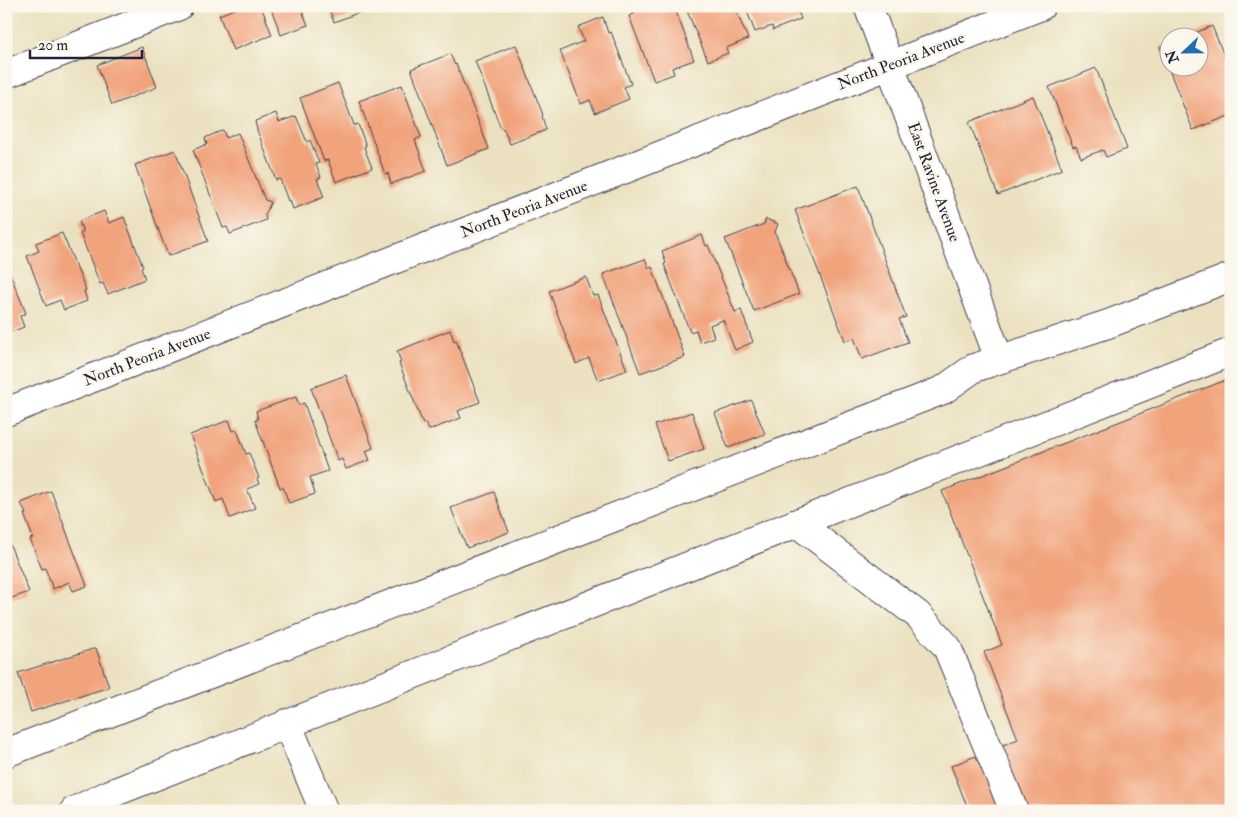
<svg xmlns="http://www.w3.org/2000/svg" width="1237" height="817" font-family="'IM FELL Double Pica',serif">
<style>
.building{fill:#f1a37b}
.lines{fill:none;stroke-linecap:round;stroke-linejoin:round}
.minor-casing{stroke:#403f4f;stroke-width:30}
.minor{stroke:#fff;stroke-width:28}
.labels{text-anchor:middle;dominant-baseline:central;stroke-width:5;stroke-linejoin:round;paint-order:stroke}
.street-label{font-size:16px;fill:#22223b;stroke:#fbf7ec}
</style>
<rect width="100%" height="100%" fill="#fbf7ec"/>
<filter id="ink" filterUnits="userSpaceOnUse"><feTurbulence type="fractalNoise" baseFrequency=".02" numOctaves="2"/><feDisplacementMap in="SourceGraphic" scale="10" xChannelSelector="R" yChannelSelector="G"/><feConvolveMatrix kernelMatrix="1 2 1 2 8 2 1 2 1" color-interpolation-filters="sRGB"/></filter>
<filter id="wash" filterUnits="userSpaceOnUse"><feTurbulence type="fractalNoise" baseFrequency=".0096" numOctaves="4" result="noise"/><feDisplacementMap in="SourceGraphic" scale="20" xChannelSelector="R" yChannelSelector="G"/><feGaussianBlur stdDeviation="1.12" result="paint"/><feColorMatrix in="noise" values="0 0 0 0 0 0 0 0 0 0 0 0 0 0 0 0 0 1.4 0 .05"/><feComposite in="paint" operator="in"/></filter>
<g filter="url(#wash)">
<rect width="100%" height="100%" fill="#ebe1c0"/>
<g id="blocks">
<g class="building">
<path d="M 242,6 L 261,6 L 272,35 L 233,50 L 219,15 Z"/>
<path d="M 270,6 L 300,6 L 308,25 L 281,35 Z"/>
<path d="M 328,6 L 376,6 L 334,22 Z"/>
<path d="M 631,6 L 674,6 L 694,60 L 672,68 L 674,74 L 654,81 L 629,16 L 634,14 Z"/>
<path d="M 685,6 L 734,6 L 748,39 L 726,48 L 728,53 L 708,61 Z"/>
<path d="M 745,6 L 796,6 L 801,19 L 773,30 L 772,26 L 755,32 Z"/>
<path d="M 603,17 L 608,33 L 611,32 L 631,84 L 624,87 L 629,99 L 595,113 L 590,100 L 581,104 L 560,51 L 584,41 L 578,27 Z"/>
<path d="M 1212,26 L 1231,73 L 1231,115 L 1193,130 L 1160,47 L 1170,43 L 1170,68 L 1200,68 L 1200,38 L 1185,37 Z"/>
<path d="M 516,45 L 543,115 L 542,116 L 546,130 L 510,144 L 503,128 L 501,129 L 475,61 Z"/>
<path d="M 142,47 L 157,87 L 112,105 L 97,65 Z"/>
<path d="M 450,54 L 455,65 L 456,64 L 489,149 L 447,165 L 411,69 Z"/>
<path d="M 1096,68 L 1127,149 L 1106,157 L 1103,150 L 1081,158 L 1076,146 L 1073,147 L 1049,87 Z"/>
<path d="M 338,83 L 354,125 L 358,124 L 366,146 L 364,147 L 372,168 L 336,182 L 328,160 L 324,161 L 300,98 Z"/>
<path d="M 402,85 L 421,137 L 415,140 L 426,171 L 391,184 L 388,173 L 385,174 L 359,101 Z"/>
<path d="M 1033,96 L 1062,169 L 998,195 L 969,122 Z"/>
<path d="M 276,113 L 279,122 L 296,116 L 307,142 L 310,140 L 319,163 L 316,164 L 321,177 L 317,179 L 324,197 L 293,209 L 290,200 L 288,201 L 280,179 L 276,180 L 257,130 L 255,121 Z"/>
<path d="M 223,130 L 226,138 L 238,133 L 265,200 L 271,202 L 265,215 L 266,220 L 230,234 L 227,227 L 223,228 L 193,150 L 207,144 L 205,138 Z"/>
<path d="M 175,150 L 208,241 L 168,256 L 135,165 Z"/>
<path d="M 858,186 L 906,317 L 899,319 L 908,342 L 862,359 L 854,338 L 845,341 L 795,210 Z"/>
<path d="M 104,211 L 109,223 L 124,217 L 143,267 L 141,268 L 145,279 L 108,294 L 103,283 L 100,284 L 80,233 L 83,232 L 79,221 Z"/>
<path d="M 766,219 L 778,224 L 775,232 L 799,294 L 754,311 L 725,239 L 764,224 Z"/>
<path d="M 62,233 L 86,290 L 84,291 L 87,301 L 64,310 L 60,300 L 46,306 L 27,256 L 39,251 L 36,243 Z"/>
<path d="M 702,235 L 706,246 L 708,245 L 735,312 L 741,310 L 753,342 L 735,350 L 723,320 L 710,325 L 714,337 L 700,342 L 696,330 L 690,332 L 664,264 L 666,263 L 662,251 Z"/>
<path d="M 645,259 L 649,268 L 652,267 L 685,357 L 640,373 L 603,274 Z"/>
<path d="M 6,264 L 26,313 L 20,316 L 24,327 L 6,334 Z"/>
<path d="M 586,277 L 593,296 L 598,295 L 627,370 L 598,381 L 589,358 L 576,364 L 549,291 Z"/>
<path d="M 450,330 L 454,341 L 456,340 L 480,402 L 458,411 L 461,418 L 429,430 L 426,423 L 423,424 L 399,363 L 401,362 L 397,351 Z"/>
<path d="M 346,375 L 373,448 L 366,451 L 370,460 L 346,469 L 342,459 L 338,461 L 311,388 Z"/>
<path d="M 1231,378 L 1231,811 L 969,811 L 951,766 L 1018,739 L 984,652 L 1002,645 L 942,491 Z"/>
<path d="M 296,397 L 299,405 L 304,403 L 328,471 L 310,477 L 315,494 L 289,503 L 283,487 L 280,488 L 255,420 L 258,420 L 256,411 Z"/>
<path d="M 751,400 L 765,434 L 728,448 L 715,413 Z"/>
<path d="M 692,412 L 704,449 L 668,461 L 655,425 Z"/>
<path d="M 229,420 L 233,431 L 237,430 L 246,454 L 249,453 L 259,478 L 257,479 L 259,484 L 247,489 L 255,508 L 230,518 L 223,499 L 216,502 L 190,435 Z"/>
<path d="M 51,491 L 87,586 L 73,591 L 69,582 L 53,589 L 45,568 L 42,569 L 30,539 L 33,538 L 24,514 L 26,514 L 21,503 Z"/>
<path d="M 494,492 L 509,532 L 467,548 L 451,508 Z"/>
<path d="M 6,535 L 29,592 L 6,600 Z"/>
<path d="M 96,648 L 109,687 L 31,712 L 18,673 Z"/>
</g>
</g>
</g>
<g filter="url(#ink)">
<use href="#blocks" fill-opacity="0" stroke="#403f4f" stroke-width="1"/>
<g class="lines">
<defs>
<g id="minor">
<path d="M 868,6 L 999,359"/>
<path d="M 6,74 L 179,6"/>
<path d="M 6,412 L 1041,6"/>
<path d="M 797,523 L 918,615 L 947,647 L 1014,811"/>
<path d="M 287,723 L 324,811"/>
<path d="M 6,753 L 943,390 L 974,368 L 1108,324 L 1231,277"/>
<path d="M 74,811 L 110,794 L 1231,352"/>
</g>
</defs>
<use href="#minor" class="minor-casing"/>
<use href="#minor" class="minor"/>
</g>
</g>
<g class="labels">
<g class="street-label">
<text transform="translate(901 61) rotate(-21)">North Peoria Avenue</text>
<text transform="translate(934 182) rotate(70)">East Ravine Avenue</text>
<text transform="translate(524 209) rotate(-21)">North Peoria Avenue</text>
<text transform="translate(147 357) rotate(-21)">North Peoria Avenue</text>
</g>
</g>
<rect width="1237" height="817" fill="none" stroke="#fbf7ec" stroke-width="25"/>
<g transform="translate(1184 52) rotate(248)"><circle r="24" fill="#fbf7ec" stroke="#a4a2a5"/>
<path d="M0-4L9 19L0 12L-9 19Z" fill="#1f6fb2"/>
<text y="-8" font-size="14" font-weight="bold" text-anchor="middle" fill="#22223b">N</text>
</g>
<path d="M30 50v8h112v-8" fill="none" stroke="#22223b" stroke-width="2.5"/>
<text x="38" y="50" font-size="15" fill="#22223b" stroke="#fbf7ec" stroke-width="4" paint-order="stroke">20 m</text>
</svg>
